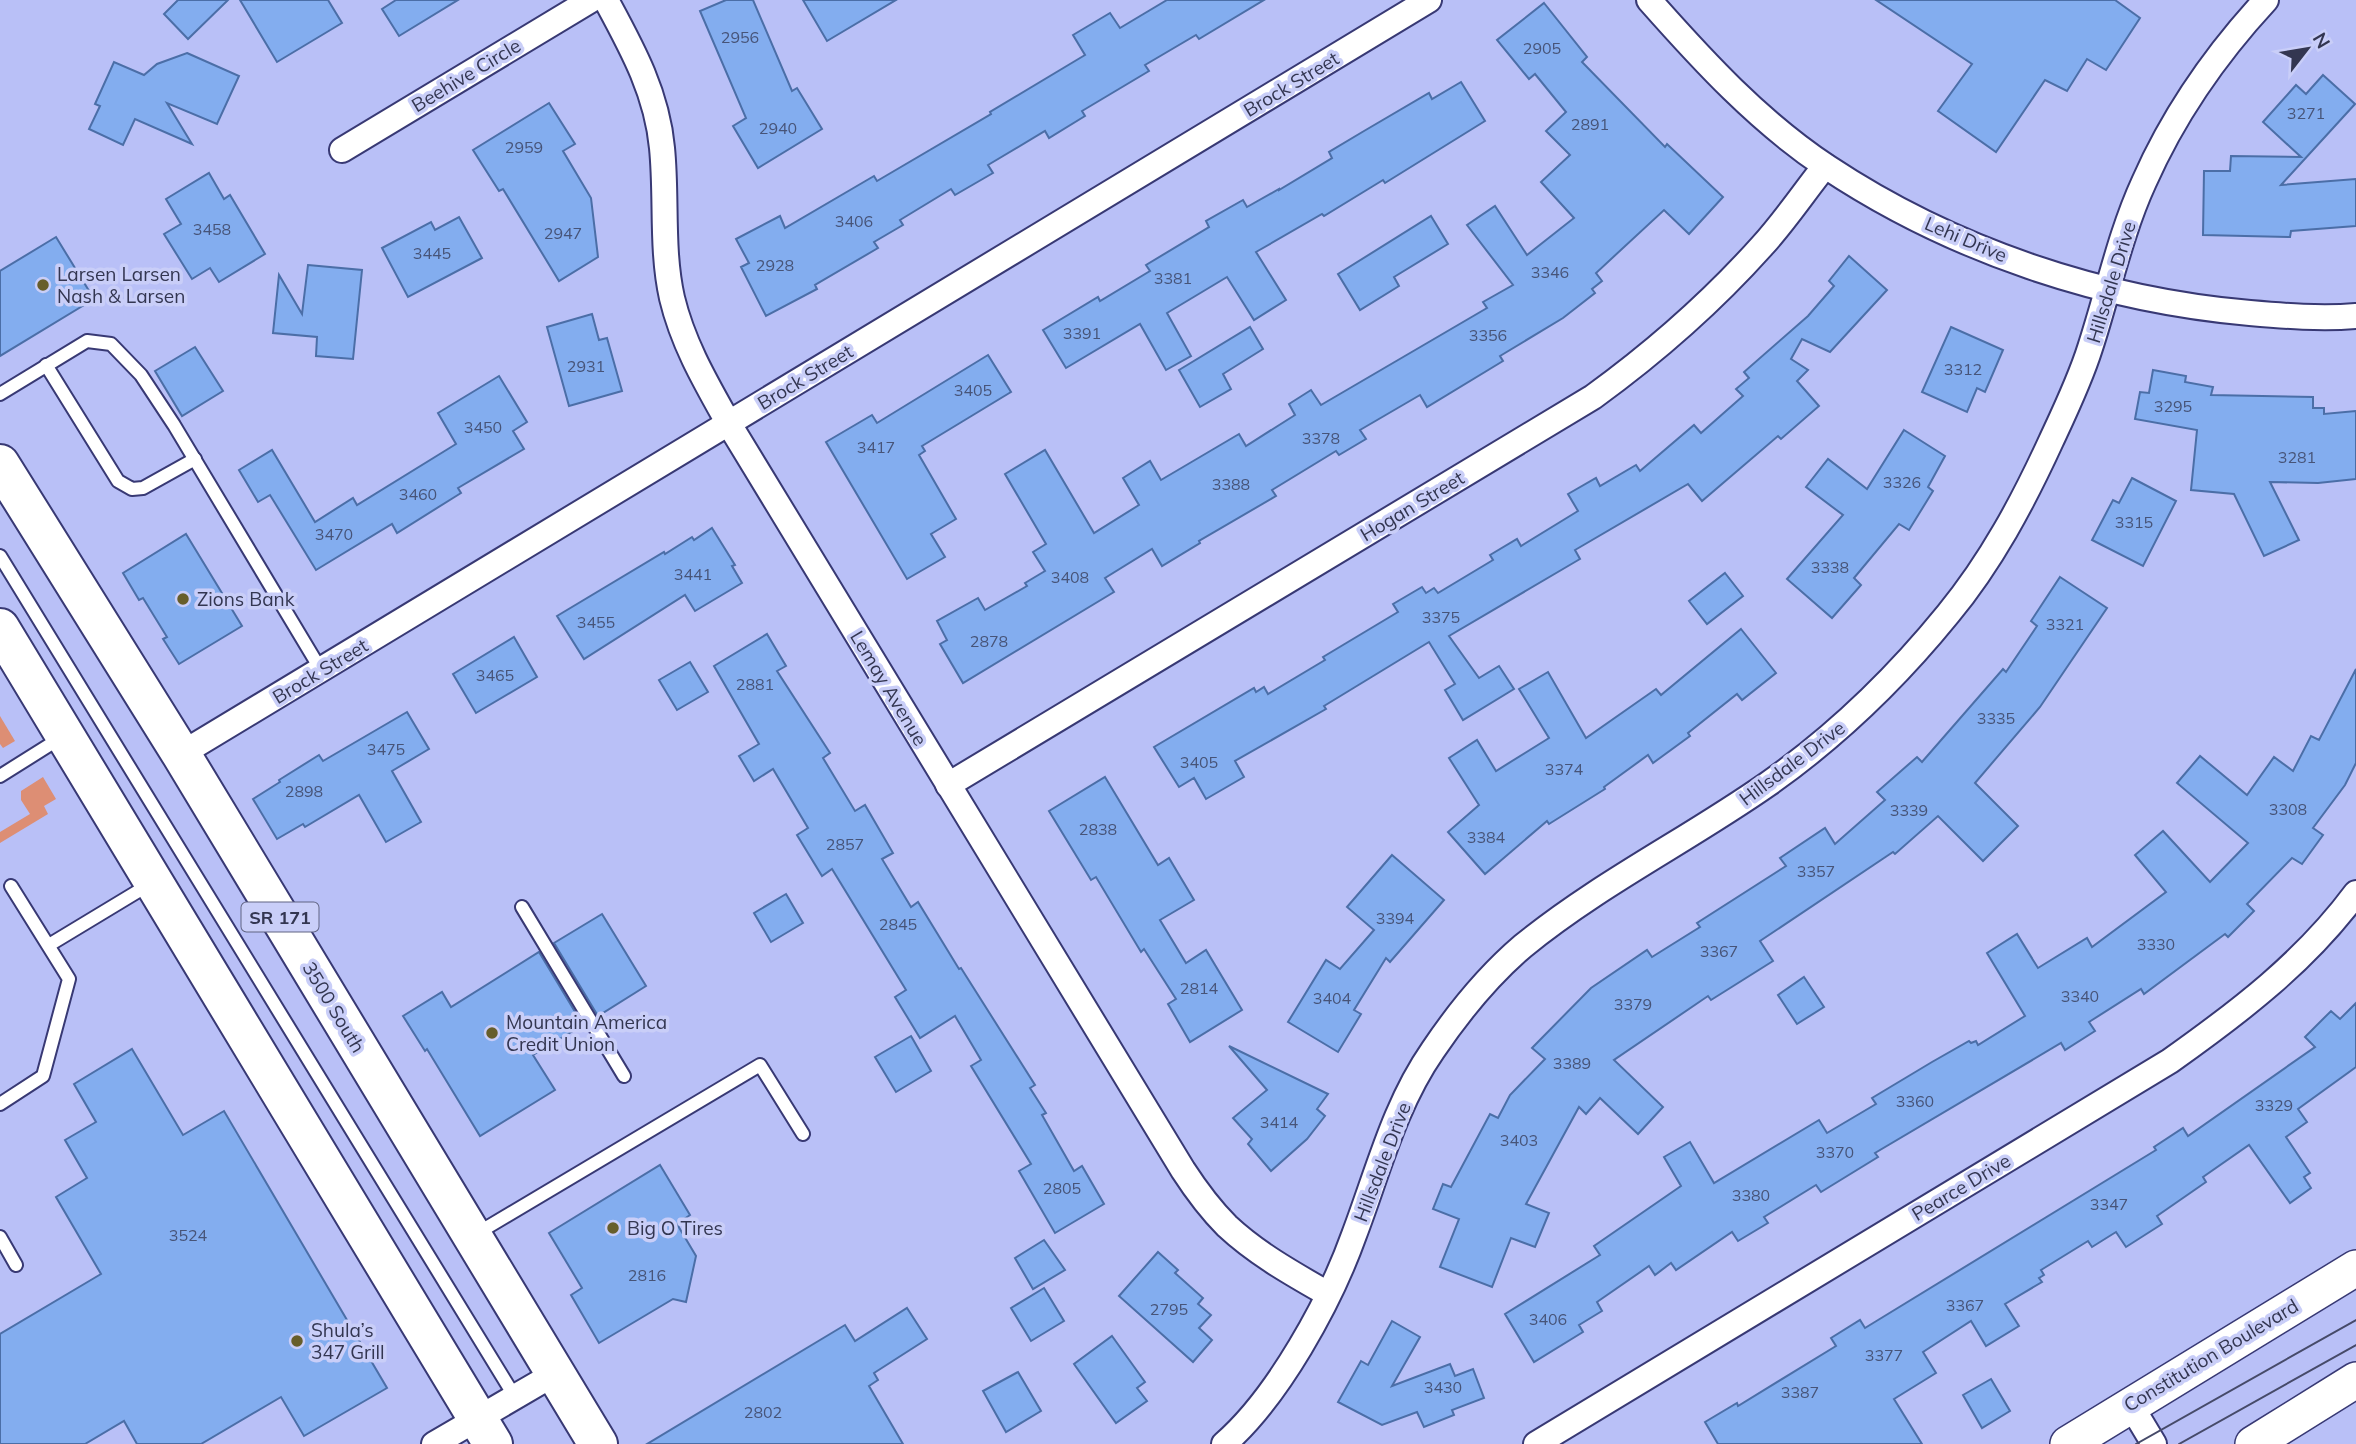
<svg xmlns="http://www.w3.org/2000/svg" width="2356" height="1444" font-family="Mulish,sans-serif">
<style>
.green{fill:#dd8e74}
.building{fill:#83adef;stroke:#4b6ea7;stroke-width:2}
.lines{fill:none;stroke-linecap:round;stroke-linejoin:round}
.lane-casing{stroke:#383974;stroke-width:16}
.street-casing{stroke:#383974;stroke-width:28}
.secondary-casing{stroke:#383974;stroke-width:38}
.primary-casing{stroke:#383974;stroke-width:42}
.lane{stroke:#fff;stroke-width:12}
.street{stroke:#fff;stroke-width:24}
.secondary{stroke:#fff;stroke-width:35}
.primary{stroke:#fff;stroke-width:38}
.tram{stroke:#464a69;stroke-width:2}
.poi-dot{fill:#675e2b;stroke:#c9cef8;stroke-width:2.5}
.labels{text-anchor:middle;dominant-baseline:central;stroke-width:7;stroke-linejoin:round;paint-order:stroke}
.number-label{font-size:16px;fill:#475478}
.shield{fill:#c9cef8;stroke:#606483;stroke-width:2}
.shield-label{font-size:18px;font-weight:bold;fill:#333651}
.street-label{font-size:19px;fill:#333651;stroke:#c9cef8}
.poi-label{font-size:19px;fill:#333651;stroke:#c9cef8;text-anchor:start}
</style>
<rect width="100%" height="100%" fill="#b9c0f7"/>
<g class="green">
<path d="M 0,716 L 15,741 L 3,748 L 0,744 Z"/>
<path d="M 43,777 L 56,799 L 44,806 L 48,814 L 0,843 L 0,832 L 30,814 L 21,800 L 21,791 Z"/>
</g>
<g class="building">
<path d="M 178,0 L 228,0 L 188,39 L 164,14 Z"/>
<path d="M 240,0 L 328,0 L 342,23 L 277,62 Z"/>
<path d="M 396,0 L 458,0 L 399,36 L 382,9 Z"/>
<path d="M 726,0 L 753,0 L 792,91 L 797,88 L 822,129 L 758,168 L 733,126 L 746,118 L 700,11 Z"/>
<path d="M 803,0 L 896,0 L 827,41 Z"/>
<path d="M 1167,0 L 1264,0 L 1199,39 L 1196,35 L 1145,65 L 1149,71 L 1082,111 L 1085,116 L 1049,138 L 1045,131 L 988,165 L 993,173 L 955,195 L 951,189 L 900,220 L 903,225 L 874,242 L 878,248 L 815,285 L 817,289 L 766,316 L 741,267 L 749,263 L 736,239 L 780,216 L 785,228 L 874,176 L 877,181 L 991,114 L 990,112 L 1085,55 L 1073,35 L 1110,13 L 1120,28 Z"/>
<path d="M 1876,0 L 2115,0 L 2140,18 L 2106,70 L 2087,59 L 2067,91 L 2045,80 L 1996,152 L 1938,111 L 1972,64 Z"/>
<path d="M 1544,3 L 1587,57 L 1582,62 L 1665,147 L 1667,144 L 1723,197 L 1689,234 L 1664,210 L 1596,273 L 1602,281 L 1592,289 L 1595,293 L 1563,318 L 1500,356 L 1503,361 L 1427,407 L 1420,395 L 1360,430 L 1366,439 L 1339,455 L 1336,451 L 1272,490 L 1276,496 L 1199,541 L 1200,543 L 1162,566 L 1152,549 L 1105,578 L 1114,592 L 963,683 L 940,644 L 947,640 L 937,621 L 978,598 L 985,610 L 1027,586 L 1025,583 L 1045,571 L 1033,552 L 1046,544 L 1005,474 L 1045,450 L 1094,533 L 1139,505 L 1123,478 L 1150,461 L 1161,480 L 1239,434 L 1246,446 L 1295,415 L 1289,404 L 1311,390 L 1321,405 L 1487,308 L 1483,302 L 1513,285 L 1467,225 L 1495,206 L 1527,255 L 1574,218 L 1541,182 L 1570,155 L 1546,131 L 1566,112 L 1535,74 L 1529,79 L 1497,40 Z"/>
<path d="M 187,53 L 239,76 L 217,124 L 167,103 L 192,144 L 135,119 L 123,145 L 89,129 L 100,106 L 95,104 L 114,62 L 144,75 L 157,64 Z"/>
<path d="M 2323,75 L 2355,104 L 2281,185 L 2356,179 L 2356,226 L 2291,231 L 2290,237 L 2203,235 L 2204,171 L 2230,171 L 2231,156 L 2301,157 L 2263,122 L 2296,85 L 2306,94 Z"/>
<path d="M 1461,82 L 1485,121 L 1385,183 L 1383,180 L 1324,216 L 1322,214 L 1256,252 L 1286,300 L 1254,320 L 1227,277 L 1167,313 L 1191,356 L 1166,370 L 1140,324 L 1066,368 L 1043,330 L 1098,297 L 1100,301 L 1150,271 L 1146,265 L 1209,227 L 1206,221 L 1243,200 L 1247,207 L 1279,189 L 1279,190 L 1332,158 L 1329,152 L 1364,131 L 1429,93 L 1432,99 Z"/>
<path d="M 549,103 L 575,144 L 563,151 L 591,198 L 598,257 L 559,281 L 503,189 L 499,191 L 473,150 Z"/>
<path d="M 209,173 L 224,199 L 230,195 L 265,254 L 219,282 L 210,268 L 192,279 L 164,234 L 181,224 L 166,199 Z"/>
<path d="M 1431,216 L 1448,244 L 1394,277 L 1399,286 L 1360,310 L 1338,274 Z"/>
<path d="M 459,217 L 482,258 L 408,297 L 382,248 L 431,222 L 435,230 Z"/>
<path d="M 56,237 L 94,299 L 0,356 L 0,271 Z"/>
<path d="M 1849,256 L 1887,290 L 1830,352 L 1802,339 L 1791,359 L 1808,370 L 1797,381 L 1819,406 L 1781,439 L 1778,436 L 1702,501 L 1688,484 L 1575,550 L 1580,559 L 1449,636 L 1479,678 L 1499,666 L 1514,689 L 1463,720 L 1445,690 L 1455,684 L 1429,642 L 1324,706 L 1326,709 L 1235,761 L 1244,777 L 1206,799 L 1194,778 L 1179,787 L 1154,747 L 1254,688 L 1256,692 L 1264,687 L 1268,694 L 1325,660 L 1323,657 L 1398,612 L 1393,604 L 1422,587 L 1426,593 L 1434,588 L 1438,593 L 1493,560 L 1490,555 L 1517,539 L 1521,546 L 1578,511 L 1568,494 L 1596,478 L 1600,486 L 1636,465 L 1640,471 L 1694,425 L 1701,433 L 1743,396 L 1736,389 L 1749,378 L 1744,372 L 1808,316 L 1834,286 L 1829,281 Z"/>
<path d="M 308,265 L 362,270 L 353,359 L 316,356 L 317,337 L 273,333 L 279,275 L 302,314 Z"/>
<path d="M 592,314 L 599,340 L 607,338 L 622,391 L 569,406 L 547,327 Z"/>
<path d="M 1250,327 L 1263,349 L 1223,374 L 1231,389 L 1200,407 L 1179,370 Z"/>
<path d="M 1951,327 L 2003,350 L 1985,392 L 1977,388 L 1967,412 L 1922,392 Z"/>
<path d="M 195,347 L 223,391 L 182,416 L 155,371 Z"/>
<path d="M 988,355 L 1011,392 L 922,446 L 925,451 L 919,455 L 956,519 L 931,534 L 945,557 L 907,579 L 826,442 L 872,415 L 877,423 Z"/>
<path d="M 2153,370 L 2186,376 L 2185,382 L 2213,387 L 2211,395 L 2313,397 L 2313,408 L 2324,408 L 2324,414 L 2356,411 L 2356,479 L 2318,483 L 2270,482 L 2299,540 L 2264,556 L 2234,494 L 2191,490 L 2197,430 L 2135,419 L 2140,392 L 2149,393 Z"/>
<path d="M 499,376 L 527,422 L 513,431 L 524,449 L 458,488 L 461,493 L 397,533 L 392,524 L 316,570 L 270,495 L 258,502 L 239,470 L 272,450 L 315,522 L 353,498 L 357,505 L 456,444 L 438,413 Z"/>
<path d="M 1904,430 L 1945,456 L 1928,487 L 1933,491 L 1909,530 L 1899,524 L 1854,578 L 1861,585 L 1832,618 L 1787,579 L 1843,515 L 1806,487 L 1828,459 L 1867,489 Z"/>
<path d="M 2132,478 L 2176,501 L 2143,566 L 2092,540 L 2113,500 L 2119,503 Z"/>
<path d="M 712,528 L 735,565 L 732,566 L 742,583 L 695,611 L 685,595 L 584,659 L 557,616 L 664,552 L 665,554 L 692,537 L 694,540 Z"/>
<path d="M 186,534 L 242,626 L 179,664 L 163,639 L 167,637 L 143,598 L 139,600 L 123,573 Z"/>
<path d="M 1725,573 L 1743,596 L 1707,624 L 1689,601 Z"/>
<path d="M 2060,577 L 2107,608 L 2040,707 L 1975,783 L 2018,826 L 1983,861 L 1938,816 L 1895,854 L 1893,852 L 1760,941 L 1773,961 L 1711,1000 L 1708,996 L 1614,1060 L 1663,1107 L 1638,1134 L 1600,1098 L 1586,1114 L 1579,1107 L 1526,1204 L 1549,1213 L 1535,1247 L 1511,1238 L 1492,1287 L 1440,1267 L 1459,1219 L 1433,1209 L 1443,1184 L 1451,1187 L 1490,1114 L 1498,1118 L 1510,1095 L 1545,1059 L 1532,1048 L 1591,988 L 1647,950 L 1652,957 L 1700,927 L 1697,923 L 1786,866 L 1780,858 L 1825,828 L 1835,844 L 1885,800 L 1877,792 L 1917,757 L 1922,762 L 2003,669 L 2006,672 L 2037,626 L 2031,621 Z"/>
<path d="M 1741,629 L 1776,673 L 1742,700 L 1737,694 L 1688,733 L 1690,736 L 1653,763 L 1648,755 L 1604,787 L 1605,789 L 1549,824 L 1547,821 L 1485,874 L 1448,832 L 1479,805 L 1449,758 L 1477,740 L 1496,771 L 1549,738 L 1519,689 L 1548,672 L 1586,738 L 1656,689 L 1661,695 Z"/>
<path d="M 767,634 L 786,666 L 777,671 L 830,753 L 823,758 L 855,811 L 865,805 L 893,853 L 882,859 L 911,907 L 918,902 L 959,969 L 961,968 L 1035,1085 L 1030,1088 L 1046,1113 L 1042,1115 L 1074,1171 L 1082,1166 L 1104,1204 L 1055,1233 L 1019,1171 L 1031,1164 L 971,1066 L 981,1060 L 955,1016 L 920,1038 L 895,997 L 906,990 L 832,869 L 822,876 L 797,835 L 808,828 L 773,769 L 754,781 L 739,756 L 759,744 L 714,666 Z"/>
<path d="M 514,637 L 537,677 L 476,713 L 453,674 Z"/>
<path d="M 690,662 L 708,692 L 677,710 L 659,680 Z"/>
<path d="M 2356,669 L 2356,763 L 2345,785 L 2313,828 L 2323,835 L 2302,864 L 2292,858 L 2247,904 L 2254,911 L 2228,937 L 2225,934 L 2144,994 L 2141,989 L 2089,1022 L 2095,1031 L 2065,1050 L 2061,1043 L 1875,1153 L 1878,1157 L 1821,1192 L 1816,1185 L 1764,1217 L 1768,1223 L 1738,1241 L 1732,1232 L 1676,1270 L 1671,1263 L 1655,1275 L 1649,1266 L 1597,1302 L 1602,1311 L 1579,1325 L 1583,1332 L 1534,1362 L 1505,1314 L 1600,1255 L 1594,1246 L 1681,1186 L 1664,1157 L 1690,1142 L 1714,1183 L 1819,1120 L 1827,1133 L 1876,1104 L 1872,1098 L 1932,1062 L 1969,1041 L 1971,1043 L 1976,1041 L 1978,1045 L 2025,1016 L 1987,953 L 2017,934 L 2038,968 L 2087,938 L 2092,947 L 2166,892 L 2135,855 L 2163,831 L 2210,882 L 2248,843 L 2177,783 L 2200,756 L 2247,795 L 2274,757 L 2293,771 L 2311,736 L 2319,740 Z"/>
<path d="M 407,712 L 429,749 L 392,771 L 421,822 L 386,842 L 359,795 L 305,827 L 303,824 L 277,839 L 253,799 L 280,782 L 279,780 L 319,755 L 323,761 Z"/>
<path d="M 1105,777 L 1158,865 L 1169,858 L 1194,900 L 1160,920 L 1186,963 L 1206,950 L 1242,1010 L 1190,1042 L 1168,1004 L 1176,999 L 1144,949 L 1141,952 L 1096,877 L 1091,880 L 1049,811 Z"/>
<path d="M 1392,855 L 1444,900 L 1390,962 L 1386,958 L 1354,1010 L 1361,1014 L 1338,1052 L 1288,1022 L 1326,960 L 1340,969 L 1374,930 L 1347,907 Z"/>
<path d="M 786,894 L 803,923 L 771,942 L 754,913 Z"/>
<path d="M 602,914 L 646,986 L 598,1016 L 554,943 Z"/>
<path d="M 539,952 L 583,1025 L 533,1055 L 555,1090 L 480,1136 L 427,1049 L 425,1051 L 403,1016 L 442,992 L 451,1007 Z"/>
<path d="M 1804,977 L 1824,1007 L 1797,1024 L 1778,995 Z"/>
<path d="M 2356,1003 L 2356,1067 L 2298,1109 L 2307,1122 L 2286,1137 L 2310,1173 L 2304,1177 L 2311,1188 L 2290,1203 L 2249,1145 L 2203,1177 L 2206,1182 L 2157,1216 L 2162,1224 L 2126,1247 L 2116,1232 L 2092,1247 L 2088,1241 L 2041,1270 L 2044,1275 L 2039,1278 L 2042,1282 L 2005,1304 L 2019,1326 L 1986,1346 L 1971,1321 L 1923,1352 L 1936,1373 L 1894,1399 L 1922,1444 L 1718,1444 L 1705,1422 L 1737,1403 L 1738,1406 L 1836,1346 L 1831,1338 L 1860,1320 L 1865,1328 L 2156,1150 L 2154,1147 L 2183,1128 L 2188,1136 L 2315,1047 L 2305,1037 L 2331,1011 L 2340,1019 Z"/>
<path d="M 911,1036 L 931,1071 L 896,1092 L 875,1057 Z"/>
<path d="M 1229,1046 L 1328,1094 L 1317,1109 L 1325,1116 L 1307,1139 L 1271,1171 L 1248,1144 L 1252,1139 L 1233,1118 L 1267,1090 Z"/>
<path d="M 132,1049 L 183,1135 L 224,1111 L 387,1388 L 304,1436 L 281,1397 L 201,1444 L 137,1444 L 124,1421 L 85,1444 L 0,1444 L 0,1334 L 101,1274 L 56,1197 L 87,1178 L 65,1140 L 96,1122 L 74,1084 Z"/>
<path d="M 660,1165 L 690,1215 L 677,1224 L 696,1256 L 686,1302 L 673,1299 L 599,1343 L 571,1295 L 582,1288 L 549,1233 Z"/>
<path d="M 1044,1240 L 1065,1270 L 1033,1289 L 1015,1258 Z"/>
<path d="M 1158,1252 L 1178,1270 L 1175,1273 L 1203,1298 L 1198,1304 L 1211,1315 L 1199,1328 L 1212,1340 L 1193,1362 L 1119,1296 Z"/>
<path d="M 1044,1288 L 1064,1321 L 1031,1341 L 1011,1308 Z"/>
<path d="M 907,1308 L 927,1339 L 874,1373 L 878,1380 L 869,1386 L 903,1444 L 647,1444 L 845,1325 L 855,1341 Z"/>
<path d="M 1392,1321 L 1420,1337 L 1392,1386 L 1450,1364 L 1455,1376 L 1473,1369 L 1484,1398 L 1452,1410 L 1454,1415 L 1424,1427 L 1417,1412 L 1382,1425 L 1338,1402 L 1361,1361 L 1368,1365 Z"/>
<path d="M 1112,1336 L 1145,1382 L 1137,1388 L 1147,1401 L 1116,1423 L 1074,1364 Z"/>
<path d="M 1018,1372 L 1041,1411 L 1006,1432 L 983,1391 Z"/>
<path d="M 1991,1379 L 2010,1411 L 1982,1428 L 1963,1395 Z"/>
</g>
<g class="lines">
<defs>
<g id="lane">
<path d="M 46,365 L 118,481 L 132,489 L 143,488 L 195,459"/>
<path d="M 0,394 L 87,341 L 111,344 L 141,375 L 174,425 L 321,670"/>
<path d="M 0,556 L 515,1397"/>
<path d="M 0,776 L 62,737"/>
<path d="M 522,907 L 624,1076"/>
<path d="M 49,945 L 150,884"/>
<path d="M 0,1104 L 43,1076 L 69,979 L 11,886"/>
<path d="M 476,1234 L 760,1065 L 803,1134"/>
<path d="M 0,1237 L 16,1265"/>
</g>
<g id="street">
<path d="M 606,0 C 632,48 657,93 662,148 C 667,198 661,249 672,298 C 683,344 706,383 729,424 L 1183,1170 C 1196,1190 1210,1209 1227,1226 C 1257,1254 1293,1274 1328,1294"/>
<path d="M 1649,0 C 1703,61 1759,122 1827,167 C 1952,250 2101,300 2250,313 C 2285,316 2321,319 2356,316"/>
<path d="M 342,150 L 591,0"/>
<path d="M 181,754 L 1429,0"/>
<path d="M 948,785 L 1593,397 C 1655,352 1711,303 1762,246 C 1785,221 1804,192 1825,166"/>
<path d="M 2130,1404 L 2154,1444"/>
<path d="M 434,1444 L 556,1373"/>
<path d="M 1224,1444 C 1278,1397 1330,1302 1354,1235 C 1378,1172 1394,1106 1433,1050 C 1458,1013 1489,975 1523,946 C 1599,884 1688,840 1768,784 C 1836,736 1896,678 1948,614 C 1991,562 2023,502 2051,441 C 2065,411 2080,380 2090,348 C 2108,293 2120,234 2144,182 C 2174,114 2216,54 2266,0"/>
<path d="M 1536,1444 L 2170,1061 C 2239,1012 2305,962 2356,893"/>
</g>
<g id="secondary">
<path d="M 2068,1444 L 2356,1268"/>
<path d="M 2253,1444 L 2356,1380"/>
</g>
<g id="primary">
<path d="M 0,464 L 181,754 L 598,1444"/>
<path d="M 0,628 L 493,1444"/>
</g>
</defs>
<use href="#lane" class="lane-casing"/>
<use href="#street" class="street-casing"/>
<use href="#secondary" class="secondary-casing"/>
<use href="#primary" class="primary-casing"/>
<use href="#lane" class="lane"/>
<use href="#street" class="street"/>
<use href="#secondary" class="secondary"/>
<use href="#primary" class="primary"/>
<g class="tram">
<path d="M 2136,1444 L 2356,1320"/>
<path d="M 2179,1444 L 2356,1345"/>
</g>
</g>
<g class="poi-dot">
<circle cx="43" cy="285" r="7"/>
<circle cx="183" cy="599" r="7"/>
<circle cx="492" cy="1033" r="7"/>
<circle cx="613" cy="1228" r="7"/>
<circle cx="297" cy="1341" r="7"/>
</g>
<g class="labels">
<g class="number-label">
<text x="740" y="37">2956</text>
<text x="1542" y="48">2905</text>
<text x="2306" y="113">3271</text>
<text x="1590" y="124">2891</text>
<text x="778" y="128">2940</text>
<text x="524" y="147">2959</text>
<text x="854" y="221">3406</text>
<text x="212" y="229">3458</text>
<text x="563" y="233">2947</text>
<text x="432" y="253">3445</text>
<text x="775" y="265">2928</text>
<text x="1550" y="272">3346</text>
<text x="1173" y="278">3381</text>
<text x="1082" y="333">3391</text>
<text x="1488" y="335">3356</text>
<text x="586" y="366">2931</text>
<text x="1963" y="369">3312</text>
<text x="973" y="390">3405</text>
<text x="2173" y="406">3295</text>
<text x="483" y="427">3450</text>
<text x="1321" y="438">3378</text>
<text x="876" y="447">3417</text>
<text x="2297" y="457">3281</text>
<text x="1902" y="482">3326</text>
<text x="1231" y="484">3388</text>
<text x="418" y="494">3460</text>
<text x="2134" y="522">3315</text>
<text x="334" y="534">3470</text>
<text x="1830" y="567">3338</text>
<text x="693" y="574">3441</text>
<text x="1070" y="577">3408</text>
<text x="1441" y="617">3375</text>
<text x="596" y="622">3455</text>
<text x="2065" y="624">3321</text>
<text x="989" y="641">2878</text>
<text x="495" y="675">3465</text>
<text x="755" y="684">2881</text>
<text x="1996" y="718">3335</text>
<text x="386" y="749">3475</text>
<text x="1199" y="762">3405</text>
<text x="1564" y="769">3374</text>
<text x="304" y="791">2898</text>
<text x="2288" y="809">3308</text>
<text x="1909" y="810">3339</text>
<text x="1098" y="829">2838</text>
<text x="1486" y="837">3384</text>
<text x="845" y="844">2857</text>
<text x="1816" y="871">3357</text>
<text x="1395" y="918">3394</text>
<text x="898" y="924">2845</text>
<text x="2156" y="944">3330</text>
<text x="1719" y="951">3367</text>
<text x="1199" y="988">2814</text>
<text x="2080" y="996">3340</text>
<text x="1332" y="998">3404</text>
<text x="1633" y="1004">3379</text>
<text x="1572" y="1063">3389</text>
<text x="1915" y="1101">3360</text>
<text x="2274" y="1105">3329</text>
<text x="1279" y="1122">3414</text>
<text x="1519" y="1140">3403</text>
<text x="1835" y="1152">3370</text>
<text x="1062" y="1188">2805</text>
<text x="1751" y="1195">3380</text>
<text x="2109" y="1204">3347</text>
<text x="188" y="1235">3524</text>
<text x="647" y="1275">2816</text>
<text x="1965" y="1305">3367</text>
<text x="1169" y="1309">2795</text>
<text x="1548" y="1319">3406</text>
<text x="1884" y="1355">3377</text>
<text x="1443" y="1387">3430</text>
<text x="1800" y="1392">3387</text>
<text x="763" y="1412">2802</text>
</g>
<rect class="shield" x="241.5" y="902.5" width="77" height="29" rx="5"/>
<g class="shield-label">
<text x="280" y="917">SR 171</text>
</g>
<g class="street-label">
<text transform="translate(466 75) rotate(-31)">Beehive Circle</text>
<text transform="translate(1291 84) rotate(-31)">Brock Street</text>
<text transform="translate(1966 239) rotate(23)">Lehi Drive</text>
<text transform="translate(2111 282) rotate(-73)">Hillsdale Drive</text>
<text transform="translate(805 377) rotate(-31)">Brock Street</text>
<text transform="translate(1412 506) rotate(-31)">Hogan Street</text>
<text transform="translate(320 671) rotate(-31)">Brock Street</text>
<text transform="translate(889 688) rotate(59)">Lemay Avenue</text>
<text transform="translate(1792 763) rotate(-37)">Hillsdale Drive</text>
<text transform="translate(334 1007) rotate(59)">3500 South</text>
<text transform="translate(1382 1162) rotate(-69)">Hillsdale Drive</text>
<text transform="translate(1961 1187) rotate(-31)">Pearce Drive</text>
<text transform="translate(2211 1355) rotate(-31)">Constitution Boulevard</text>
</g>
<g class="poi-label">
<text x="57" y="274">Larsen Larsen<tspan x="57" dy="22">Nash &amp; Larsen</tspan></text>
<text x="197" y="599">Zions Bank</text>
<text x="506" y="1022">Mountain America<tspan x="506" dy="22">Credit Union</tspan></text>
<text x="627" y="1228">Big O Tires</text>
<text x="311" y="1330">Shula’s<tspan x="311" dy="22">347 Grill</tspan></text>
</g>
</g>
<g transform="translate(2307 49) rotate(59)" stroke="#c9cef8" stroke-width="5" paint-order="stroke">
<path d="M0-5L12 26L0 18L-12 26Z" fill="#333651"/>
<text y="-10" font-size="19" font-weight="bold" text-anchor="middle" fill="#333651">N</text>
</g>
</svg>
